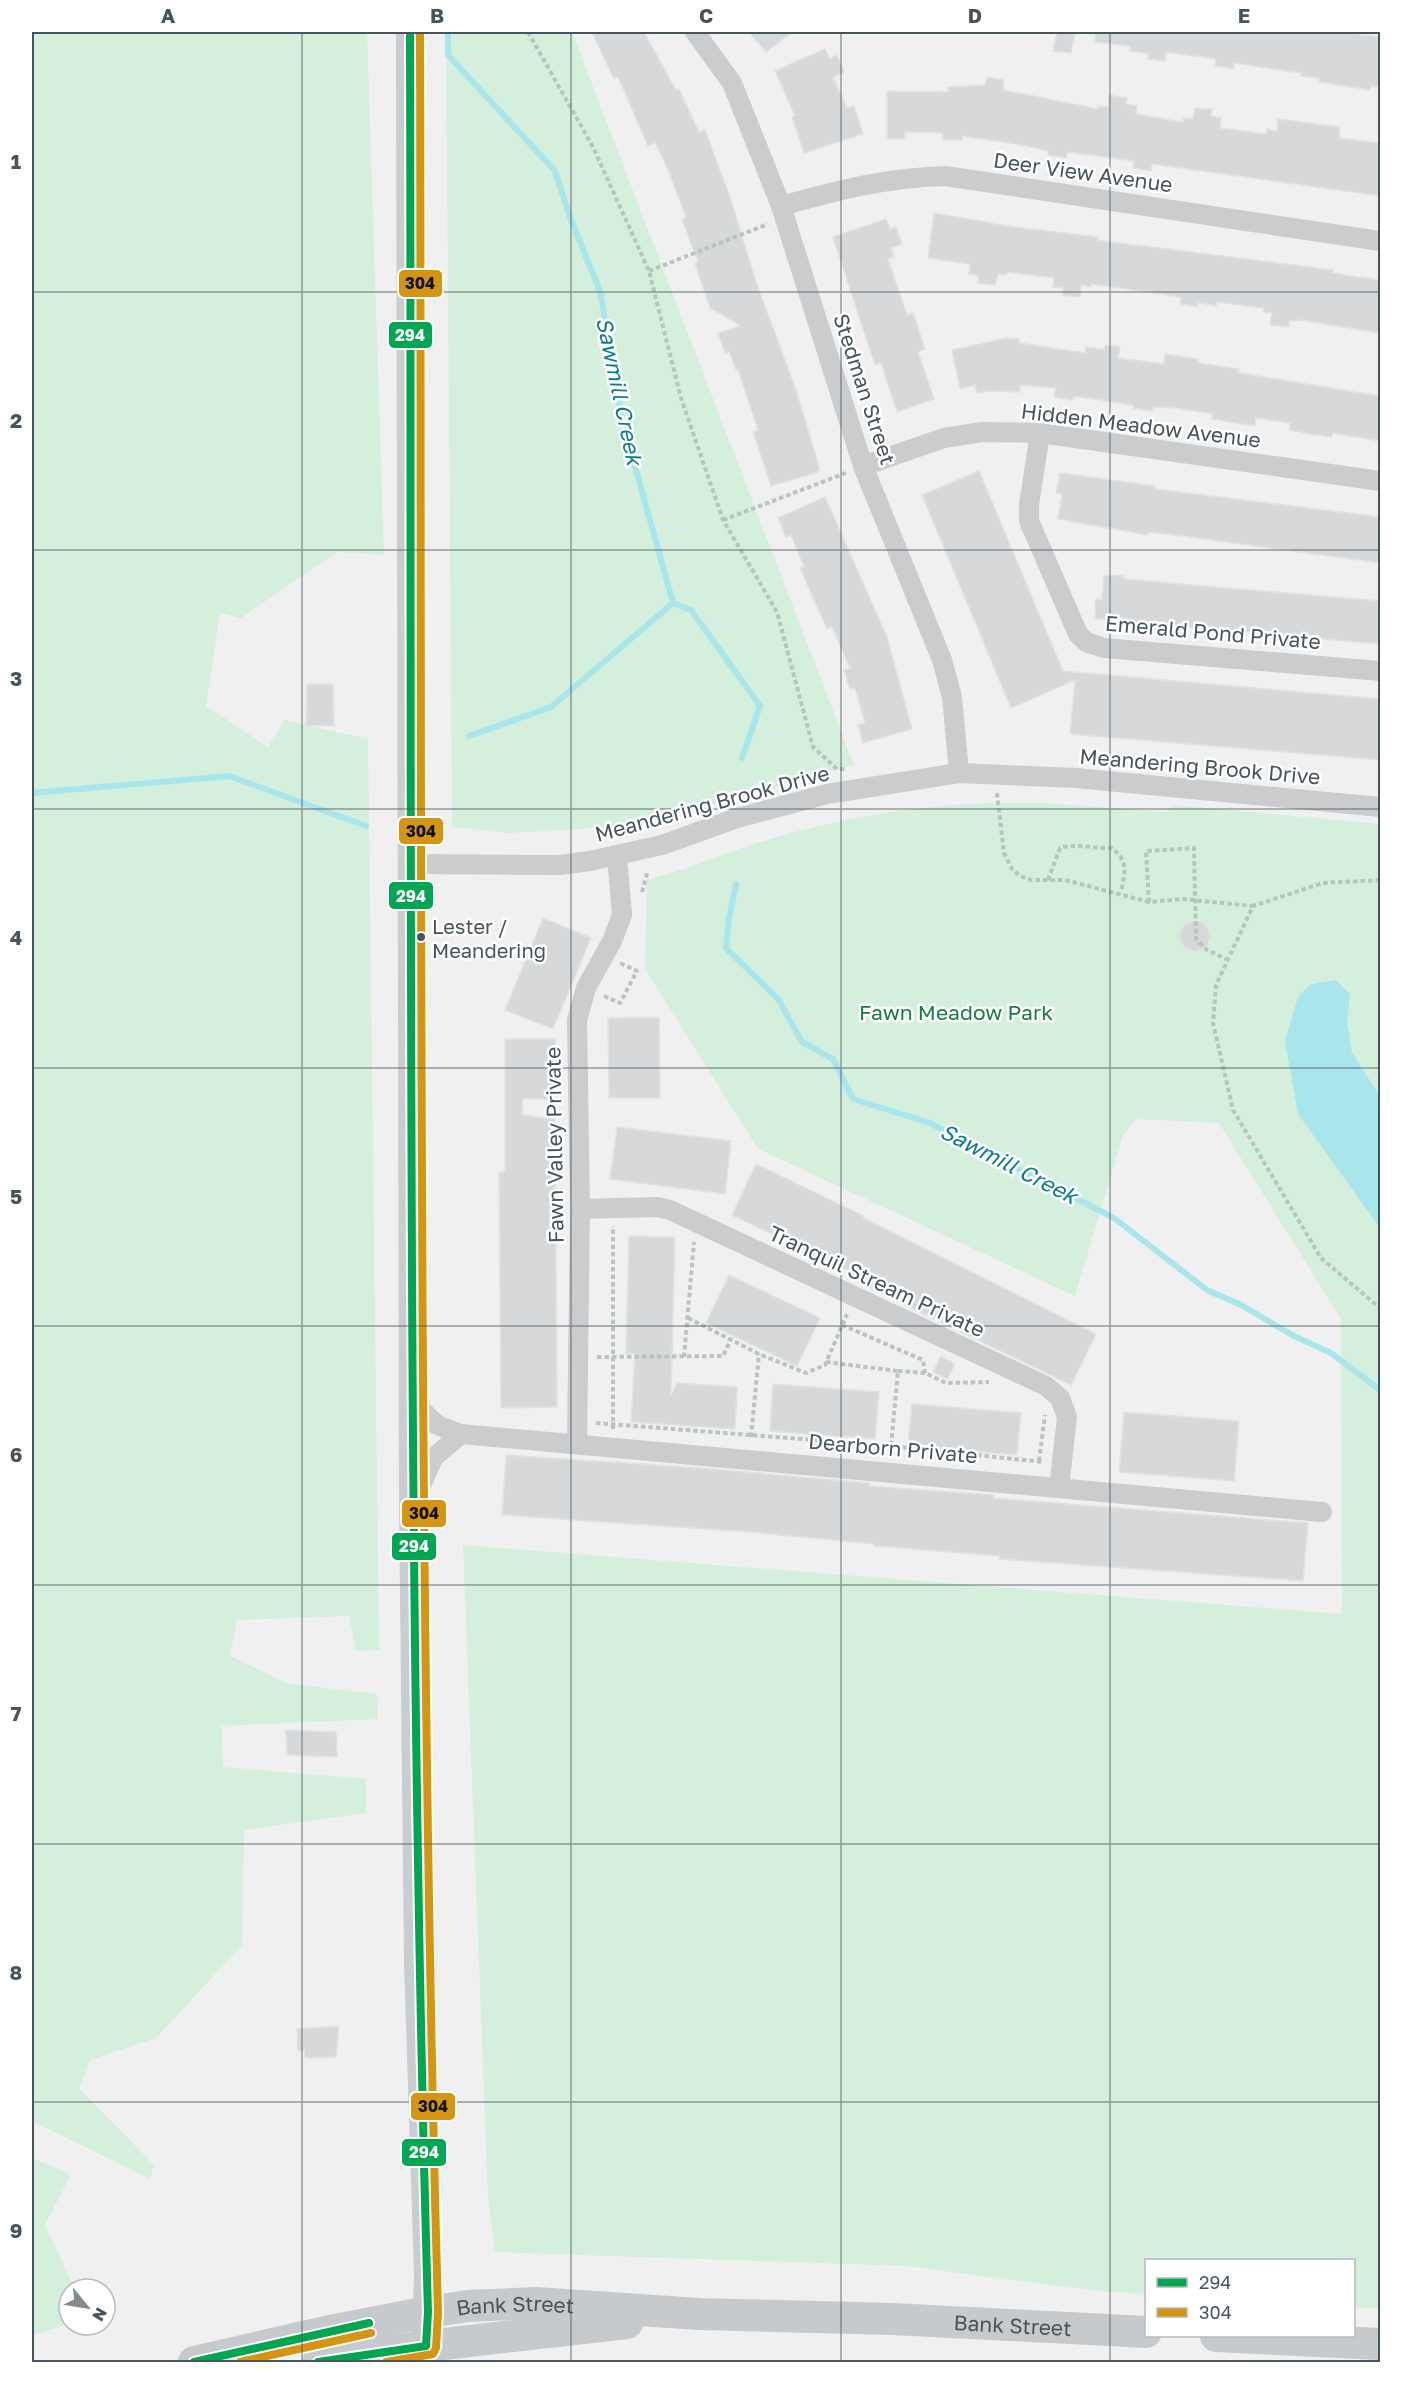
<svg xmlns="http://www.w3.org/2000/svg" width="1412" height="2394" font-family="'Golos Text',sans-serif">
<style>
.green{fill:#d4efdc}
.water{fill:#a9e6ec}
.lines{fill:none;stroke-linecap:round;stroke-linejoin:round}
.stream{stroke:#a9e6ec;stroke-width:6}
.building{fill:#d7d8d9;stroke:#e1e2e3;stroke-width:1.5}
.path{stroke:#b8c4bf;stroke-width:4;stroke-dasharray:4.5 3;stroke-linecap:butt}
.minor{stroke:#caccce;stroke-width:20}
.secondary{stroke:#cacdd0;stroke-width:28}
.primary{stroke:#c6cacd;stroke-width:32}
.bus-1-casing{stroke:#fff;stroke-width:12}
.bus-2-casing{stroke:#fff;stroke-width:12}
.bus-1{stroke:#00a651;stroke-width:8}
.bus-2{stroke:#d49612;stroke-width:8}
.grid{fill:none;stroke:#47545c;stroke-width:1.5;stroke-opacity:0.55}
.bus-dot{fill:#47545c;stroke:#fff;stroke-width:2}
.labels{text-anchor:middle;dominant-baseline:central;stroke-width:5;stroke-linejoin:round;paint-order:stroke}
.bus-label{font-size:20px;fill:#47545c;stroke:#fff;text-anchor:start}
.street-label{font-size:21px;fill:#47545c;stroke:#fff}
.park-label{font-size:21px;fill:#177d40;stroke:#fff}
.water-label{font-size:22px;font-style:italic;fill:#0e7d8b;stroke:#fff}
.line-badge{stroke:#fff;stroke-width:2}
.badge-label{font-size:16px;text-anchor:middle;font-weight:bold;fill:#fff}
.pale-badge-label{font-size:16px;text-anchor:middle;font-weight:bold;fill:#111}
.neatline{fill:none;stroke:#47545c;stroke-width:2}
.grid-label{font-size:20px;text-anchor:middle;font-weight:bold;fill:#47545c}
</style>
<rect width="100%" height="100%" fill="#f0f0f0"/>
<g class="green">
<path d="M 32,32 L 367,32 L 384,555 L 337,552 L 241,618 L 220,613 L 206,706 L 268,747 L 284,720 L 368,739 L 379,1650 L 356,1651 L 349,1616 L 237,1620 L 230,1656 L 286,1683 L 377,1694 L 378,1719 L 222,1726 L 223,1767 L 366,1779 L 366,1813 L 244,1830 L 242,1945 L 156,2038 L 90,2060 L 79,2088 L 154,2165 L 150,2179 L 32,2121 Z"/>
<path d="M 446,32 L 572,32 L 854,765 L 631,826 L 507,833 L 452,827 Z"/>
<path d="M 987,803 L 1047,803 L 1165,812 L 1174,805 L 1380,824 L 1380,2309 L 1354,2307 L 1354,2260 L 1146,2260 L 1146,2294 L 1097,2291 L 906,2266 L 495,2252 L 488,2197 L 463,1545 L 1342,1614 L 1341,1319 L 1219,1123 L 1136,1119 L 1123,1135 L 1075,1296 L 758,1149 L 645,969 L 647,880 C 686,870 722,854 760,842 C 834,819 910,806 987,803 Z"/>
<path d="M 32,2158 L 71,2174 L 45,2225 L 75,2289 L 69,2289 L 69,2324 L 32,2335 Z"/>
</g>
<path class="water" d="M 1336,980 L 1350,994 L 1347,1022 L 1352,1053 L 1380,1096 L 1380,1228 L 1298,1114 L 1285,1041 L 1298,997 L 1311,984 Z"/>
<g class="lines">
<g class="stream">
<path d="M 448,32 L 448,55 L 555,171 L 571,220 L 600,291 L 622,419 L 673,603 L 691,610 L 760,706 L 742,758"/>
<path d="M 469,736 L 551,707 L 673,603"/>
<path d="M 32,793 L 229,776 L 366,826"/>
<path d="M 736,884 L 729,918 L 726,948 L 778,999 L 802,1042 L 833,1059 L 853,1099 L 930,1123 L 1114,1218 L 1207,1290 L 1241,1305 L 1292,1335 L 1331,1353 L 1380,1390"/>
</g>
</g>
<g class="building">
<path d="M 592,32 L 644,32 L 676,90 L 679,89 L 699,132 L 705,130 L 731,200 L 756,282 L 796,390 L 820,470 L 815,473 L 771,486 L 753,432 L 758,430 L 738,369 L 736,370 L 729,351 L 725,353 L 718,333 L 741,326 L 710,308 L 695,263 L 698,262 L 682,219 L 686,217 L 667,167 L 655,143 L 648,146 L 625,93 L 618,77 L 614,79 Z"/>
<path d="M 749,32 L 792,32 L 766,52 Z"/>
<path d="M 1057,32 L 1075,32 L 1071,53 L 1053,51 Z"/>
<path d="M 1096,32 L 1341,32 L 1380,37 L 1380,87 L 1371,86 L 1370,90 L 1319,82 L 1319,78 L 1301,76 L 1301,73 L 1234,63 L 1234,69 L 1215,66 L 1216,59 L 1166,52 L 1165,61 L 1148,59 L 1149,54 L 1130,51 L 1130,46 L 1095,42 Z"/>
<path d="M 825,49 L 830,59 L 837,55 L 844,72 L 833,77 L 847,108 L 854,106 L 863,134 L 804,153 L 792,117 L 795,116 L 775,71 Z"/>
<path d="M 987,77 L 1004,80 L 1003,90 L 1098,109 L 1098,106 L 1108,107 L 1109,95 L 1127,98 L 1126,104 L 1137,106 L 1136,114 L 1183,122 L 1183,118 L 1193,119 L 1195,108 L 1212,109 L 1211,116 L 1221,118 L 1220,128 L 1266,134 L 1267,129 L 1277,131 L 1278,119 L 1340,127 L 1339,138 L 1380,143 L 1380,196 L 1152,164 L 1151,171 L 1133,168 L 1134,161 L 1067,152 L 1066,158 L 1048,155 L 1049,151 L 1011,143 L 962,136 L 962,140 L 943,140 L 943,133 L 905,132 L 905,139 L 887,139 L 887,91 L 948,92 L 948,87 L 985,85 Z"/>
<path d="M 934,213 L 1014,227 L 1098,237 L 1097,240 L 1333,270 L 1332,273 L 1380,280 L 1380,333 L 1301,320 L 1289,321 L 1289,327 L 1270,325 L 1272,313 L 1263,312 L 1264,308 L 1217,302 L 1216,306 L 1198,303 L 1198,307 L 1180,304 L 1181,297 L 1091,284 L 1091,287 L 1081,285 L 1080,297 L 1062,295 L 1063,288 L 1053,287 L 1054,278 L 1007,272 L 1006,275 L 998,274 L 995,285 L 978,283 L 979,276 L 969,274 L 970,264 L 928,258 Z"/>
<path d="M 886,219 L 890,229 L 896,227 L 902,244 L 891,248 L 894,257 L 888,259 L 907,315 L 913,313 L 925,349 L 918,352 L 934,399 L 897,412 L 881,363 L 875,365 L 833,237 Z"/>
<path d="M 1006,338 L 1019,339 L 1019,343 L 1085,353 L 1086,347 L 1104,349 L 1105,345 L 1120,347 L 1118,358 L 1164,364 L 1165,354 L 1197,359 L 1199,363 L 1239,369 L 1239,373 L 1380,396 L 1380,441 L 1333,433 L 1332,437 L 1313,435 L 1290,430 L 1290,423 L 1256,418 L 1255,426 L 1212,419 L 1213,414 L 1175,408 L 1153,407 L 1152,411 L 1133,408 L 1133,405 L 1074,396 L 1073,400 L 1054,397 L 1056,388 L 1020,385 L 1020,392 L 989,391 L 977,393 L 975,385 L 960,389 L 952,350 Z"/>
<path d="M 979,471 L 1063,671 L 1380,699 L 1380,760 L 1070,734 L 1075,680 L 1011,708 L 922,495 Z"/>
<path d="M 1060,473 L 1155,486 L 1155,489 L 1380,517 L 1380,563 L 1175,535 L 1148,532 L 1148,535 L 1058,519 L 1062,494 L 1056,493 Z"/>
<path d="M 825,497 L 887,637 L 912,729 L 863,743 L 858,725 L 865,723 L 855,688 L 850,689 L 844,670 L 850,668 L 832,627 L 827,629 L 800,568 L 804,567 L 791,535 L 786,537 L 778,518 Z"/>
<path d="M 1104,575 L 1124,576 L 1124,579 L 1380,601 L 1380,644 L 1174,626 L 1173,631 L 1136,628 L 1136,624 L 1128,622 L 1095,619 L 1096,599 L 1102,600 Z"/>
<path d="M 307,684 L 333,684 L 334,726 L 306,725 Z"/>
<path d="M 543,918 L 591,938 L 553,1029 L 505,1010 Z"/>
<circle cx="1195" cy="936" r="15"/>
<path d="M 659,1017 L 660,1098 L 609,1098 L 608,1018 Z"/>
<path d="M 505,1039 L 555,1039 L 555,1099 L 523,1099 L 522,1115 L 555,1119 L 557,1407 L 501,1408 L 499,1172 L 505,1172 Z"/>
<path d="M 617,1127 L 731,1141 L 725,1194 L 610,1179 Z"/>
<path d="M 756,1164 L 864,1216 L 863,1218 L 1096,1334 L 1071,1385 L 857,1282 L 860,1276 L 732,1215 Z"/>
<path d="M 629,1236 L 675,1237 L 671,1396 L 677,1383 L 737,1387 L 735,1429 L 631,1422 L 635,1354 L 626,1353 Z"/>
<path d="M 729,1275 L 820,1318 L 797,1366 L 706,1323 Z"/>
<path d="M 941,1356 L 955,1364 L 947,1379 L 933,1372 Z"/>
<path d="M 773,1384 L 879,1392 L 875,1439 L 770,1431 Z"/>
<path d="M 912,1404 L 1021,1413 L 1017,1455 L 908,1446 Z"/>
<path d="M 1124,1412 L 1239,1421 L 1234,1481 L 1119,1472 Z"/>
<path d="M 506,1455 L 702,1468 L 869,1483 L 869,1486 L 994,1495 L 994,1498 L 1308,1523 L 1303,1581 L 999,1559 L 1000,1556 L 874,1546 L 874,1544 L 750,1532 L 502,1515 Z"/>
<path d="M 286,1730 L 336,1732 L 337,1757 L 287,1755 Z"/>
<path d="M 339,2026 L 336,2057 L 309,2058 L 305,2057 L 304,2050 L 298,2051 L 297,2029 Z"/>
</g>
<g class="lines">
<g class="path">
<path d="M 528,32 L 593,147 L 649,271 L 681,398 L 723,520 L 777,612 L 813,747 L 837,769 L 845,769"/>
<path d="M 649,271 L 768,224"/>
<path d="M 723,520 L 846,473"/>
<path d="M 997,793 L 1004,853 L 1012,869 L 1020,876 L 1031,880 L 1065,880 L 1149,902 L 1182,899 L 1253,906"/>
<path d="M 1048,880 L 1060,848 C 1076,843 1096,849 1112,848 C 1129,862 1125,872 1121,892"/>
<path d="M 1380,880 L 1323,883 L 1253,906 L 1216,985 L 1213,1023 L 1233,1110 L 1321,1258 L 1380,1308"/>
<path d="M 642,892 L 648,870"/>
<path d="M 1149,902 L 1146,851 L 1194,848 L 1196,939 L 1207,950 L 1226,959"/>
<path d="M 604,996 L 620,1003 L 637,971 L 622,964 L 623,962"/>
<path d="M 688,1318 L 759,1354 L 806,1373 L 825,1365 L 847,1314"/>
<path d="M 842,1325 L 923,1360 L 925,1373"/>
<path d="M 597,1357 L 723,1356 L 731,1339"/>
<path d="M 684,1357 L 694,1242"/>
<path d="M 826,1362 L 898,1371 L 891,1447"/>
<path d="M 898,1371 L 925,1373 L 946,1383 L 989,1382"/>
<path d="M 596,1423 L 891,1446 L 1043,1462"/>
<path d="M 613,1429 L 613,1226"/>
<path d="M 751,1437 L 759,1354"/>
<path d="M 1039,1461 L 1045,1415"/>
</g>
<g class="minor">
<path d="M 695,32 L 732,83 L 781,206 L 863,466 L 942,660 L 952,697 L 959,773"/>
<path d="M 781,206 C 839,190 884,178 945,176 L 1380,241"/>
<path d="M 1040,433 L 1029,505 L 1029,521 L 1078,634 L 1086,642 L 1104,648 L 1380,671"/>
<path d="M 863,466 L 944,438 L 982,432 L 1040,433 L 1380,481"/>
<path d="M 414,864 L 560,865 L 590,861 L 662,845 L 737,818 L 827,794 L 959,773 L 1076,778 L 1380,807"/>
<path d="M 580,1209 L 658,1207 L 670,1210 L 1046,1386 L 1060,1398 L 1067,1417 L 1059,1488"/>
<path d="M 413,1402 L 437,1425 L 461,1434 L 1322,1512"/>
<path d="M 577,1444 L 580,1209 L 577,1020 L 586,988 L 612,941 L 622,915 L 617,856"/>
<path d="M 417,1495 L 433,1458 L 461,1434"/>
</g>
<path class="secondary" d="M 410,32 L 413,1506 L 418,1962 L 428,2274 L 426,2346"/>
<g class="primary">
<path d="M 1216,2336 L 1380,2344"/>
<path id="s1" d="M 194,2362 L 325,2332 L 428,2312 L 468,2306 L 536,2303 L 699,2314 L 893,2319 L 1146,2332"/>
<path d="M 318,2362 L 426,2346 L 627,2323"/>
</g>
<defs>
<g id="bus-1">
<path d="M 194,2362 L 369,2323"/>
<path d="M 318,2362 L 426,2346 L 428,2312 C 406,1552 412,792 410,32"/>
</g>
<g id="bus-2">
<path d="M 240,2362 L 371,2333"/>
<path d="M 386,2362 L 433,2354 L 436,2348 L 438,2312 C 417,1552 422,792 420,32"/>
</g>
</defs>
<use href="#bus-1" class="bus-1-casing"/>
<use href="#bus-2" class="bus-2-casing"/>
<use href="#bus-1" class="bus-1"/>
<use href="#bus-2" class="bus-2"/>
</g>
<path class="grid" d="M 302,32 L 302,2362M 571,32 L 571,2362M 841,32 L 841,2362M 1110,32 L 1110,2362M 32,292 L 1380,292M 32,550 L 1380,550M 32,809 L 1380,809M 32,1068 L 1380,1068M 32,1326 L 1380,1326M 32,1585 L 1380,1585M 32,1844 L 1380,1844M 32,2102 L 1380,2102"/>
<circle class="bus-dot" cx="421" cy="937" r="5"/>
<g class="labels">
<g class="bus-label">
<text x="432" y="926">Lester /<tspan x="432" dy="24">Meandering</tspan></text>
</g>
<g class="street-label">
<text transform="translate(1083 172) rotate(8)">Deer View Avenue</text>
<text transform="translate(865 389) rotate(72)">Stedman Street</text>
<text transform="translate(1141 425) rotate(7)">Hidden Meadow Avenue</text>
<text transform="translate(1213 632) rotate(5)">Emerald Pond Private</text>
<text transform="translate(1200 766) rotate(5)">Meandering Brook Drive</text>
<text transform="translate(712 803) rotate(-15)">Meandering Brook Drive</text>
<text transform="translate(554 1145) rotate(-91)">Fawn Valley Private</text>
<text transform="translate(877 1281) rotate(25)">Tranquil Stream Private</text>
<text transform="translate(893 1448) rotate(5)">Dearborn Private</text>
<text stroke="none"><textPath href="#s1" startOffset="327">Bank Street</textPath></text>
<text stroke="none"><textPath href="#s1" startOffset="825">Bank Street</textPath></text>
</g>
<g class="park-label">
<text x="956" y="1012">Fawn Meadow Park</text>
</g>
<g class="water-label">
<text transform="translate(620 391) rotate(78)">Sawmill Creek</text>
<text transform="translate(1009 1163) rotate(27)">Sawmill Creek</text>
</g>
</g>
<g class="line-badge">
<rect x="398" y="269" width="45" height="29" rx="6" fill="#d49612"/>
<rect x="388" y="321" width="45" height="28" rx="6" fill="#00a651"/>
<rect x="398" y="817" width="46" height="28" rx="6" fill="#d49612"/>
<rect x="388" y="881" width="46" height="29" rx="6" fill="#00a651"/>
<rect x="401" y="1499" width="46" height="29" rx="6" fill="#d49612"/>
<rect x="391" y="1532" width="46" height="29" rx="6" fill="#00a651"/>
<rect x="410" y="2092" width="46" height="29" rx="6" fill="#d49612"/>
<rect x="401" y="2138" width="46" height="29" rx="6" fill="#00a651"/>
</g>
<g class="badge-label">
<text x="410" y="341">294</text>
<text x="411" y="902">294</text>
<text x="414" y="1552">294</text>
<text x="424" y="2158">294</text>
</g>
<g class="pale-badge-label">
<text x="420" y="289">304</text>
<text x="421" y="837">304</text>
<text x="424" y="1519">304</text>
<text x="433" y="2112">304</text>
</g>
<rect width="1412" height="2394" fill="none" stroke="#ffffff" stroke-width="66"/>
<rect x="1145" y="2259" width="210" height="78" fill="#ffffff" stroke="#b5bbbe" stroke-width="1.5"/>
<rect x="1157" y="2278" width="30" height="9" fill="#00a651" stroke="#b5bbbe" stroke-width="1.5"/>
<text x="1199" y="2289" font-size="18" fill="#47545c">294</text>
<rect x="1157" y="2308" width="30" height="9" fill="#d49612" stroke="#b5bbbe" stroke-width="1.5"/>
<text x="1199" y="2319" font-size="18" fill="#47545c">304</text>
<g transform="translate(87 2307) rotate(120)"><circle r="28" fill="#ffffff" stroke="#b5bbbe" stroke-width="1.5"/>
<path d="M0-4.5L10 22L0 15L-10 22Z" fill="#828b90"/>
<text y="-9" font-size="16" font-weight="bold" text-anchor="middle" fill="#47545c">N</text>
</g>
<rect x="33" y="33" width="1346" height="2328" class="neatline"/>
<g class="grid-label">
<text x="168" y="23">A</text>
<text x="437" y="23">B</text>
<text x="706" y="23">C</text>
<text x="975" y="23">D</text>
<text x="1244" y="23">E</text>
<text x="16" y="169">1</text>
<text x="16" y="428">2</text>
<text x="16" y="686">3</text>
<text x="16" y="945">4</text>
<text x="16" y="1204">5</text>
<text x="16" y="1462">6</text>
<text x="16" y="1721">7</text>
<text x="16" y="1980">8</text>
<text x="16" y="2238">9</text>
</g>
</svg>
